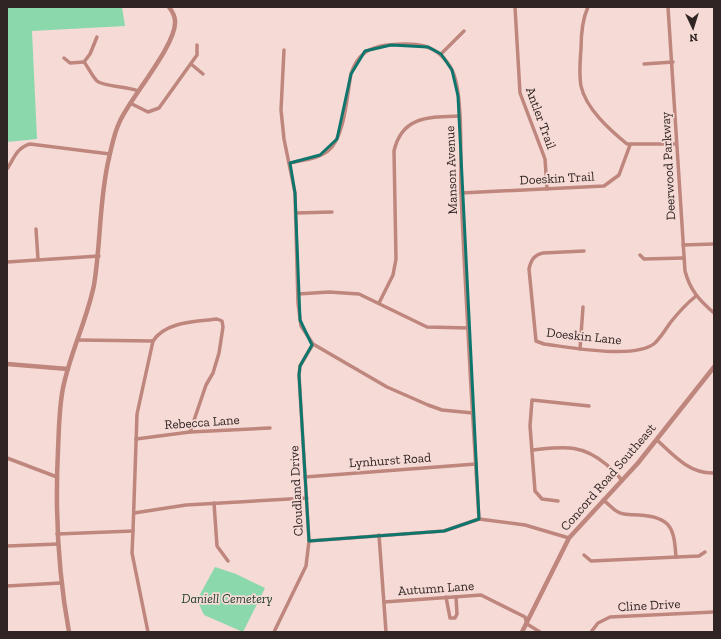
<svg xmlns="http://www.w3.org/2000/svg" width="721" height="639" font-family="'Zilla Slab',serif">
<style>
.green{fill:#8bd8ad}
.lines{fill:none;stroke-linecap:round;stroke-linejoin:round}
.minor{stroke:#be867d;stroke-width:3.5}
.tertiary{stroke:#be867d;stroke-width:4.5}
.marked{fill:none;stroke:#0f766e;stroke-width:3;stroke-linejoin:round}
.labels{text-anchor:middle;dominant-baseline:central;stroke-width:3.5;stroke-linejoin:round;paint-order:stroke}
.street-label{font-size:13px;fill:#302524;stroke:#f6dad6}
.park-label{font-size:13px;font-style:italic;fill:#173a28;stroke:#f6dad6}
</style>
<rect width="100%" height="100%" fill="#f6dad6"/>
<g class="green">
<path d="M 7,7 L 122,7 L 125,26 L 32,31 L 37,139 L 7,142 Z"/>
<path d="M 215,567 L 236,574 L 265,588 L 243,632 L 204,615 L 197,600 Z"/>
</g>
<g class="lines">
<g class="minor">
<path d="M 515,7 L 520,93 L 545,159 L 547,189"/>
<path d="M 588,7 C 582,20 581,35 581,49 C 580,61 579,75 581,86 C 586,109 610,130 627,144 L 676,144"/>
<path d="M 668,7 L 685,271 C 690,290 699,300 714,313"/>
<path d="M 97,37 L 90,54 L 84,62 C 88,67 92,76 97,81 C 104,87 128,86 138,91"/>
<path d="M 284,50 L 281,110 L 284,139 L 295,193 L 298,303 L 301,326 L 313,344 L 387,387 L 428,405 L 442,410 L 473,413"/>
<path d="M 441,54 L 464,31"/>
<path d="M 64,58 L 70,63 L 84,62"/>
<path d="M 191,64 L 203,74"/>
<path d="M 644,64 L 673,62"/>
<path d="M 130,103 L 148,112 L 159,108 L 197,55 L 197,45"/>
<path d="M 290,163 C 302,160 318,159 328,151 C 345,137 347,95 351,74 C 357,55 368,47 388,45 C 415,42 438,43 452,70 C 464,93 460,165 461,193 C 466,302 472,411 479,519"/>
<path d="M 7,169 C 14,159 16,148 30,144 L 110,154"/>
<path d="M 461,193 L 604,186 L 619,175 L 630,145"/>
<path d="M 296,213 L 332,212"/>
<path d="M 36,229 L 38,259"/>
<path d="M 683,245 L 714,244"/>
<path d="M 584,251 L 543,253 C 534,255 531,260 529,269 L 536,341 L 544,344 C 569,347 635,360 655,343 C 661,337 666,329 670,323 C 678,313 686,304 696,296"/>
<path d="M 640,255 L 644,259 L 683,258"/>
<path d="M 7,262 L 99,256"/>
<path d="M 298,294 L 329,292 L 359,294 L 427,327 L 469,328"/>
<path d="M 379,303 L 393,275 L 396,259 L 394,151 C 402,116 429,117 459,116"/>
<path d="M 78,340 L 153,341"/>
<path d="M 580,349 L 583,307"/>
<path d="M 136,439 L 190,432 L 270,428"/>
<path d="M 657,440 C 674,456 690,474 714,473"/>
<path d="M 532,450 C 563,447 581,443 607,465 C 612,470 618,474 622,481"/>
<path d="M 7,458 L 57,477"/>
<path d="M 305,477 L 476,464"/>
<path d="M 603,500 C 608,503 612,509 618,512 C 623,515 632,515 639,515 C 672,517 674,529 676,557"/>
<path d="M 558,501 L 542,499 L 535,491 L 530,426 L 532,400 L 589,406"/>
<path d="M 214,503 L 217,546 L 228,561"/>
<path d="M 134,513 L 186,505 L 307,498"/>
<path d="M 57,534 L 133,531"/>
<path d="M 379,535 L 386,632"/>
<path d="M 309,541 L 444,531 L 479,519 L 525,525 L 569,538"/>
<path d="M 7,546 L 58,544"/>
<path d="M 584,555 L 591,561 L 699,556 L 705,552"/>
<path d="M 7,586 L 61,583"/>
<path d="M 446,597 L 450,618 L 455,618 L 457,614 L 456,597"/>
<path d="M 384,602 L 481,595 L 525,617 L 527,624 L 540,632"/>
<path d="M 148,632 L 132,553 L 133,531 L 137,414 L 153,341 C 166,321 196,322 217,319 L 222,321 L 223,327 L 219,353 L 213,373 L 206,385 L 190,432"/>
<path d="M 274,632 L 306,566 L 309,541 L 299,375 L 300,366 L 313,344"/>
<path d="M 591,632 L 598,623 L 610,617 L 714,612"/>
</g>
<g class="tertiary">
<path d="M 7,364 L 68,369"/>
<path d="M 69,632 C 58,572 55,511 58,450 C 59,429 59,408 63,388 C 70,353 87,320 94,285 C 101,243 99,199 109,158 C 112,145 114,133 120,121 C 131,97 177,44 175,21 C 175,16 172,11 169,7"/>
<path d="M 522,632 L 569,538 L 638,463 L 714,367"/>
</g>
</g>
<path class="marked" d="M 391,45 L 428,47 L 441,54 L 452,70 L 458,96 L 479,519 L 444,531 L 309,541 L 299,375 L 300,366 L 312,345 L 300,320 L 295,193 L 290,163 L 320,155 L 337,139 L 351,74 L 365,51 Z"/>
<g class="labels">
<g class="street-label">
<text transform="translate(541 118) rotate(70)">Antler Trail</text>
<text transform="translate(668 166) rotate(-93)">Deerwood Parkway</text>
<text transform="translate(451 170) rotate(-92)">Manson Avenue</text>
<text transform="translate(557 178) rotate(-3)">Doeskin Trail</text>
<text transform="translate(584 336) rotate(6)">Doeskin Lane</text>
<text transform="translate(202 422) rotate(-4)">Rebecca Lane</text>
<text transform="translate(390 460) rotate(-4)">Lynhurst Road</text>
<text transform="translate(608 477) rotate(-49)">Concord Road Southeast</text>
<text transform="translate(296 491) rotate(-93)">Cloudland Drive</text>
<text transform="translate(436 588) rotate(-4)">Autumn Lane</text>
<text transform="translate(649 605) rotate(-3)">Cline Drive</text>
</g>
<g class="park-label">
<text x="227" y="598">Daniell Cemetery</text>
</g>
</g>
<rect width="721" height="639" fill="none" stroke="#302524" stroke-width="16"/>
<g transform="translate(693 28) rotate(176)" stroke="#f6dad6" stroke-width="3" paint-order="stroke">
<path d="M0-3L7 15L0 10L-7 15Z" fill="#302524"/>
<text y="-6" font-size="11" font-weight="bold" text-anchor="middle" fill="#302524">N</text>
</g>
</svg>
